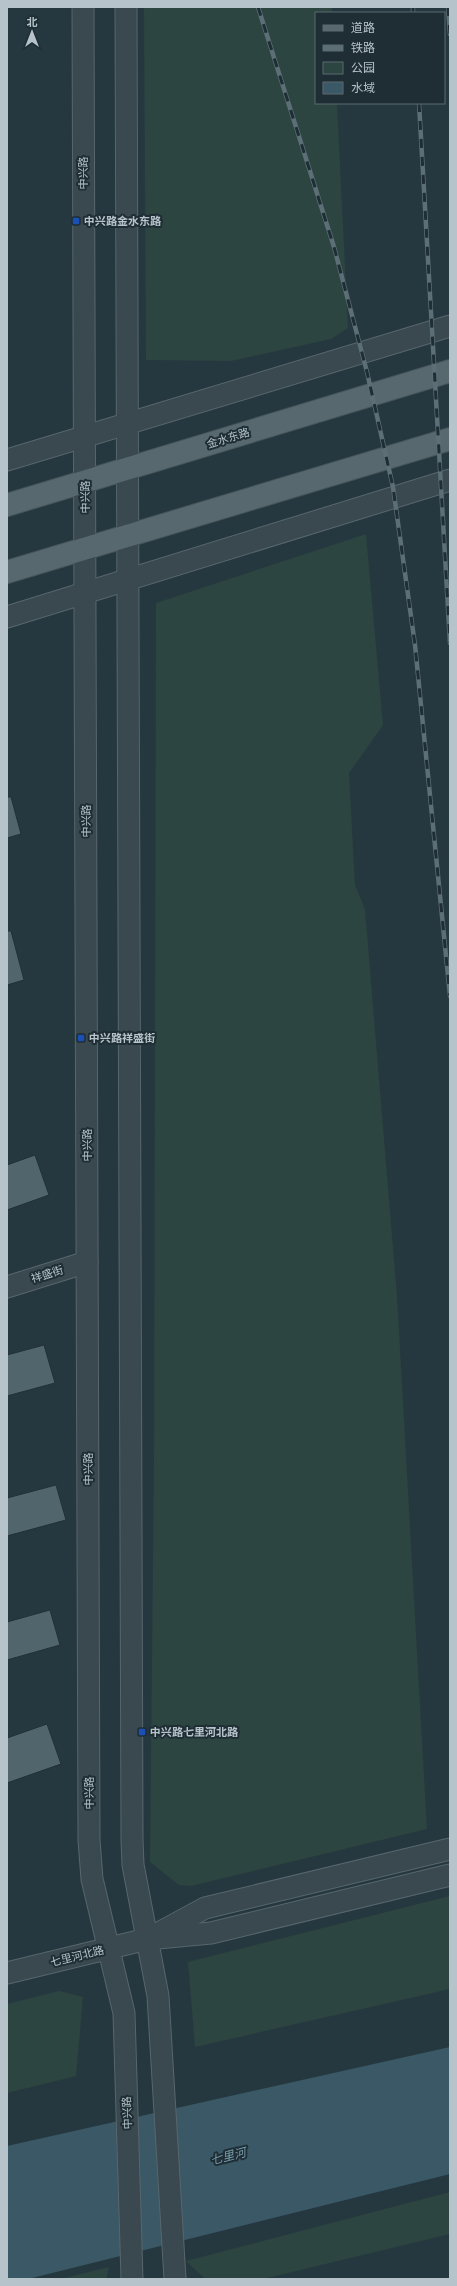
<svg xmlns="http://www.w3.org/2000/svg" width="457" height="2286" font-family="Mulish,'Noto Sans SC',sans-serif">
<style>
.green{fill:#2c4540}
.water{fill:#3a5866}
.building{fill:#51656c;stroke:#213036}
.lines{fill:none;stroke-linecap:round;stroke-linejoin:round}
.minor-casing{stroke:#58666d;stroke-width:23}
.major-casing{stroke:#46555b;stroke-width:24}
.minor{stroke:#3a484f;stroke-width:21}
.major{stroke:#58686f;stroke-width:22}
.rail-casing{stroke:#5c6e76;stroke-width:4.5}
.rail{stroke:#1f2e35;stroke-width:3;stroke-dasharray:9;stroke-linecap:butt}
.transit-dot{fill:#1a4fb4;stroke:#1f2e35;stroke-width:1.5}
.labels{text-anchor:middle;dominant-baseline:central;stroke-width:4;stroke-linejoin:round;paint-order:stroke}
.street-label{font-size:11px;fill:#b6c3ca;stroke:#1f2e35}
.poi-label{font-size:11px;font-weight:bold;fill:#b6c3ca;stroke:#1f2e35;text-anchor:start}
.water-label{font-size:12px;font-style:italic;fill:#789cac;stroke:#1f2e35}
</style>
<rect width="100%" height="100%" fill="#26383f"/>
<g class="green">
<path d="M 144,7 L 332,7 L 332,13 L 316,13 L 316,103 L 337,103 L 348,328 L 331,339 L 231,361 L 146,360 Z"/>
<path d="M 366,534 L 383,725 L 349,773 L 355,885 L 365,909 L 397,1296 L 427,1829 L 191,1886 L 179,1885 L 150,1862 L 154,1459 L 156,603 Z"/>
<path d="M 450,1896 L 450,1989 L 195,2047 L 188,1962 Z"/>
<path d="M 59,1991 L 83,1997 L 76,2076 L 7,2093 L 7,2004 Z"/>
<path d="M 450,2192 L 450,2234 L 263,2279 L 205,2279 L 186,2261 Z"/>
<path d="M 109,2267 L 106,2279 L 60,2279 Z"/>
</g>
<path class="water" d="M 450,2047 L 450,2174 L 28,2279 L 7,2279 L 7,2146 Z"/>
<g class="building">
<path d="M 7,797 L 11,797 L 21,834 L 7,838 Z"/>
<path d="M 7,931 L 11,931 L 24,980 L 7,985 Z"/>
<path d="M 35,1155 L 49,1195 L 7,1210 L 7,1165 Z"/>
<path d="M 44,1345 L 55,1383 L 7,1396 L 7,1355 Z"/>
<path d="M 56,1485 L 66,1520 L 7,1536 L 7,1498 Z"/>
<path d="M 50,1610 L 60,1645 L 7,1660 L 7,1622 Z"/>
<path d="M 47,1724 L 61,1764 L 7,1783 L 7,1738 Z"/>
</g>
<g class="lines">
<defs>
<g id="minor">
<path d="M 83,7 L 89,1840 L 92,1879 L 124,2013 L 132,2279"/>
<path d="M 126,7 L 132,1840 L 133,1865 L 158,1996 L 175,2279"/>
<path d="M 7,460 L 450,326"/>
<path d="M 7,617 L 450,480"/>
<path d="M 7,1287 L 87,1262"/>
<path d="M 157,1934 L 205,1908 L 450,1849"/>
<path d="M 7,1973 L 147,1939 L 211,1933 L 450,1875"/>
</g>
<g id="major">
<path d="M 7,505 L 450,371"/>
<path d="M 7,572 L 450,439"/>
</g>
</defs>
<use href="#minor" class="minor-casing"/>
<use href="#major" class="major-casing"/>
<use href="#minor" class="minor"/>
<use href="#major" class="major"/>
<defs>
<g id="rail">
<path d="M 258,7 L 334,247 L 367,372 L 393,487 L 415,645 L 450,996"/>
<path d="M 413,7 L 413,13"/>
<path d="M 448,7 L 450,34"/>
<path d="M 419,103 L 450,643"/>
</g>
</defs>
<use href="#rail" class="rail-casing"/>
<use href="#rail" class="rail"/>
</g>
<g class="transit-dot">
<rect x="72" y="217" width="8" height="8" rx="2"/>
<rect x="77" y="1034" width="8" height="8" rx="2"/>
<rect x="138" y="1728" width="8" height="8" rx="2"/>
</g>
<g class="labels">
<g class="street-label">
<text transform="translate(83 173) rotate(-90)">中兴路</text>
<text transform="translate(228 438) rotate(-17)">金水东路</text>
<text transform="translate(85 497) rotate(-90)">中兴路</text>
<text transform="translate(86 821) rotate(-90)">中兴路</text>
<text transform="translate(87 1145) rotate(-90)">中兴路</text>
<text transform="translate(47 1274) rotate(-17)">祥盛街</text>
<text transform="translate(88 1469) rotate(-90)">中兴路</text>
<text transform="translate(89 1793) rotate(-90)">中兴路</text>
<text transform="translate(77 1956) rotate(-14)">七里河北路</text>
<text transform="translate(127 2113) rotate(-92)">中兴路</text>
</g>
<g class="poi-label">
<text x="84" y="221">中兴路金水东路</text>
<text x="89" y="1038">中兴路祥盛街</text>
<text x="150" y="1732">中兴路七里河北路</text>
</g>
<g class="water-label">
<text transform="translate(228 2156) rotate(-14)">七里河</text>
</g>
</g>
<rect width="457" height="2286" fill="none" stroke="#b6c3ca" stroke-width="16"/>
<rect x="315" y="12" width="130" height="92" fill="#1f2e35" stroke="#5b6a71"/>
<rect x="323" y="25" width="20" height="6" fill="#58686f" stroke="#5b6a71"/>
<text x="351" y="32" font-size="12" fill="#b6c3ca">道路</text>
<rect x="323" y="45" width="20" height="6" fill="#5c6e76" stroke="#5b6a71"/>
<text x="351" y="52" font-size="12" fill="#b6c3ca">铁路</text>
<rect x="323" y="62" width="20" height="12" fill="#2c4540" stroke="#5b6a71"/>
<text x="351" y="72" font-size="12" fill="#b6c3ca">公园</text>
<rect x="323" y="82" width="20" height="12" fill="#3a5866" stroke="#5b6a71"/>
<text x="351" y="92" font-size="12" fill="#b6c3ca">水域</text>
<g transform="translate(32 32)" stroke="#1f2e35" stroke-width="3" paint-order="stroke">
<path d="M0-3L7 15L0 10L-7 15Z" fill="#b6c3ca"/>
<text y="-6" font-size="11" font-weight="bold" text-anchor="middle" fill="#b6c3ca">北</text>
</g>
</svg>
